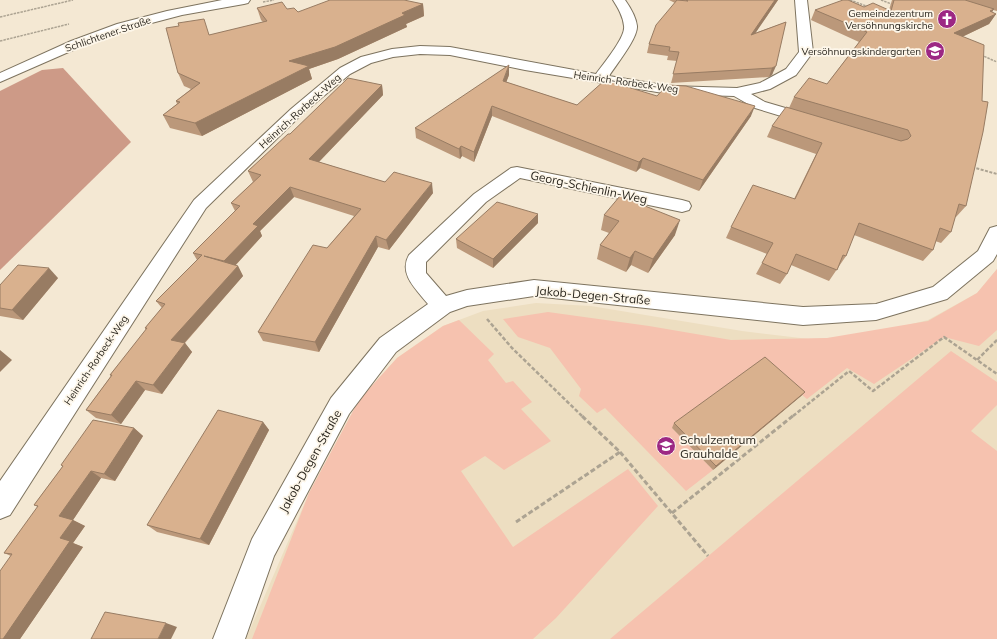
<svg xmlns="http://www.w3.org/2000/svg" width="997" height="639" font-family="Mulish,sans-serif">
<style>
.built{fill:#eddec1}
.green{fill:#f6c2af}
.forest{fill:#cd9a87}
.lines{fill:none;stroke-linecap:round;stroke-linejoin:round}
.street-casing{stroke:#7d735f;stroke-width:2}
.secondary-casing{stroke:#7d735f;stroke-width:2}
.path-far3{stroke:#aca392;stroke-width:1.5;stroke-dasharray:2.5 1;stroke-linecap:butt}
.path-far2{stroke:#aca392;stroke-width:2;stroke-dasharray:3 1.5;stroke-linecap:butt}
.path-far1{stroke:#aca392;stroke-width:2.5;stroke-dasharray:4 2;stroke-linecap:butt}
.path{stroke:#aca392;stroke-width:3;stroke-dasharray:5 2.5;stroke-linecap:butt}
.street{fill:#fff;fill-rule:evenodd}
.secondary{fill:#fff;fill-rule:evenodd}
.wall{fill:#bb987a}
.shaded-wall{fill:#987c63}
.building{fill:#d9b18e;stroke:#987c63}
.labels{text-anchor:middle;dominant-baseline:central;stroke-width:3.5;stroke-linejoin:round;paint-order:stroke}
.far-poi-label{font-size:10px;fill:#2b271f;stroke:#fdf6e9;text-anchor:end}
.far-street-label{font-size:10px;fill:#2b271f;stroke:#fdf6e9}
.street-label{font-size:12px;fill:#2b271f;stroke:#fdf6e9}
.poi-label{font-size:12px;fill:#2b271f;stroke:#fdf6e9;text-anchor:start}
</style>
<rect width="100%" height="100%" fill="#f4e8d3"/>
<path class="built" d="M 997,269 L 997,639 L 246,639 L 309,493 L 359,400 L 397,358 L 443,326 L 483,311 L 536,303 L 591,306 L 742,331 L 809,339 L 862,336 L 928,320 L 977,293 Z"/>
<g class="green">
<path d="M 997,269 L 997,330 L 979,346 L 944,337 L 874,384 L 847,368 L 807,399 L 761,362 L 672,428 L 713,470 L 686,491 L 605,408 L 597,413 L 579,396 L 581,389 L 550,348 L 518,337 L 503,319 L 548,312 L 649,326 L 731,340 L 827,338 L 928,321 L 977,293 Z"/>
<path d="M 459,320 L 494,354 L 488,360 L 506,383 L 513,381 L 532,402 L 521,409 L 551,441 L 504,470 L 485,456 L 461,471 L 513,547 L 628,469 L 658,506 L 556,618 L 533,639 L 252,639 L 309,493 L 359,400 L 397,358 L 443,326 Z"/>
<path d="M 951,351 L 997,382 L 997,405 L 971,431 L 997,451 L 997,639 L 610,639 Z"/>
</g>
<path class="forest" d="M 63,68 L 131,142 L 0,270 L 0,91 L 42,70 Z"/>
<g class="lines">
<defs>
<g id="street">
<path d="M 613,0 L 625,0 C 630,7 636,17 637,26 C 638,38 616,65 609,76 L 669,86 L 737,88 L 760,83 L 786,69 L 799,52 L 795,0 L 807,0 L 813,52 L 796,75 L 770,89 L 751,94 L 765,102 L 816,117 L 818,120 L 816,123 L 810,125 L 804,123 L 755,108 L 734,96 L 669,94 L 525,70 L 450,55 L 420,54 L 393,57 L 371,63 L 350,74 L 301,115 L 206,208 L 10,515 L 0,519 L 0,481 L 194,200 L 291,109 L 340,68 L 361,57 L 392,49 L 420,46 L 450,47 L 596,74 C 603,64 626,37 624,26 C 623,16 618,8 613,0 Z"/>
<path d="M 517,167 L 682,200 L 689,202 L 691,206 L 689,210 L 682,212 L 520,178 L 486,202 L 426,262 L 426,273 L 446,296 L 467,290 L 534,280 L 803,307 L 876,304 L 933,287 L 978,251 L 990,228 L 997,226 L 997,254 L 993,261 L 947,299 L 876,320 L 803,325 L 534,296 L 467,306 L 450,312 L 396,352 L 349,414 L 274,556 L 245,639 L 213,639 L 252,539 L 331,398 L 380,338 L 428,304 C 417,290 398,274 409,255 L 474,194 L 511,168 Z"/>
</g>
<path id="secondary" d="M 222,0 L 250,0 L 248,3 L 244,4 L 182,15 L 125,30 L 80,47 L 0,82 L 0,73 L 71,41 L 117,24 L 167,11 Z"/>
</defs>
<use href="#street" class="street-casing"/>
<use href="#secondary" class="secondary-casing"/>
<g class="path-far3">
<path d="M 850,0 L 869,7"/>
<path d="M 881,0 L 894,5"/>
<path d="M 263,2 L 274,0"/>
<path d="M 0,17 L 73,0"/>
<path d="M 0,41 L 69,24"/>
<path d="M 981,55 L 997,62"/>
</g>
<path class="path-far2" d="M 972,167 L 997,174"/>
<g class="path-far1">
<path d="M 487,319 L 512,348 L 582,416"/>
<path d="M 997,340 L 977,360 L 997,374"/>
<path d="M 793,416 L 849,371 L 873,391 L 944,337 L 977,360"/>
</g>
<g class="path">
<path d="M 620,452 L 708,556"/>
<path d="M 672,513 L 794,415"/>
<path d="M 516,522 L 620,452 L 581,415"/>
</g>
<use href="#street" class="street"/>
<use href="#secondary" class="secondary"/>
</g>
<g class="wall">
<path d="M 669,0 L 778,0 L 755,33 L 786,22 L 772,75 L 769,77 L 671,83 L 677,61 L 667,60 L 668,56 L 647,53 L 649,44 L 675,3 Z"/>
<path d="M 892,0 L 997,0 L 997,11 L 993,10 L 992,12 L 996,14 L 989,24 L 962,37 L 966,206 L 956,217 L 955,217 L 951,232 L 941,243 L 935,241 L 933,250 L 923,261 L 854,235 L 846,256 L 829,281 L 791,265 L 787,274 L 780,284 L 756,274 L 767,254 L 726,238 L 731,227 L 794,199 L 816,154 L 767,137 L 772,126 L 789,108 L 794,97 L 827,84 L 859,42 L 811,20 L 815,10 L 864,7 L 889,10 Z"/>
<path d="M 423,4 L 424,16 L 406,24 L 407,27 L 338,59 L 309,69 L 312,79 L 202,136 L 170,128 L 163,115 L 177,104 L 176,101 L 191,89 L 184,86 L 178,73 L 179,26 L 210,35 L 263,22 L 261,20 L 257,8 L 287,9 L 298,12 Z"/>
<path d="M 509,75 L 506,82 L 577,105 L 657,96 L 751,116 L 699,191 L 640,168 L 636,172 L 492,116 L 474,162 L 462,156 L 460,159 L 416,138 L 415,128 Z"/>
<path d="M 382,85 L 383,95 L 319,162 L 385,182 L 433,193 L 389,250 L 378,247 L 319,352 L 263,341 L 258,332 L 327,248 L 354,216 L 294,197 L 260,231 L 262,236 L 235,266 L 238,266 L 243,276 L 185,343 L 192,352 L 162,394 L 145,390 L 121,424 L 96,418 L 86,410 L 111,376 L 110,375 L 146,330 L 145,328 L 162,308 L 156,301 L 197,260 L 193,253 L 235,211 L 231,203 L 253,182 L 248,171 L 290,134 Z"/>
<path d="M 604,215 L 675,235 L 648,273 L 631,265 L 626,272 L 597,259 L 600,245 L 609,233 L 601,230 Z"/>
<path d="M 538,223 L 493,268 L 457,248 L 456,239 Z"/>
<path d="M 58,278 L 23,320 L 0,316 L 0,285 Z"/>
<path d="M 805,392 L 801,396 L 713,470 L 672,428 L 674,423 Z"/>
<path d="M 263,422 L 269,430 L 209,545 L 157,532 L 147,525 Z"/>
<path d="M 134,428 L 143,436 L 115,481 L 101,478 L 73,520 L 85,526 L 73,543 L 83,547 L 20,639 L 0,639 L 11,556 L 4,553 L 38,507 L 34,505 L 63,466 L 61,465 Z"/>
</g>
<g class="shaded-wall">
<path d="M 775,0 L 778,0 L 748,44 L 751,35 Z"/>
<path d="M 423,4 L 424,16 L 406,24 L 407,27 L 338,59 L 309,69 L 312,79 L 202,136 L 195,123 L 289,61 Z"/>
<path d="M 994,9 L 988,18 L 996,14 L 989,24 L 947,44 L 954,33 Z"/>
<path d="M 509,65 L 509,75 L 503,91 L 503,81 Z"/>
<path d="M 776,66 L 772,75 L 769,77 L 772,68 Z"/>
<path d="M 382,85 L 383,95 L 312,169 L 309,159 Z"/>
<path d="M 492,106 L 492,116 L 474,162 L 474,152 Z"/>
<path d="M 755,106 L 751,116 L 699,191 L 703,180 Z"/>
<path d="M 461,146 L 462,156 L 460,159 L 459,149 Z"/>
<path d="M 643,158 L 640,168 L 636,172 L 639,162 Z"/>
<path d="M 432,183 L 433,193 L 389,250 L 386,240 Z"/>
<path d="M 290,187 L 294,197 L 260,231 L 262,236 L 230,271 L 224,261 L 253,224 Z"/>
<path d="M 538,214 L 538,223 L 493,268 L 493,259 Z"/>
<path d="M 680,220 L 675,235 L 648,273 L 653,259 Z"/>
<path d="M 376,236 L 378,247 L 319,352 L 315,342 Z"/>
<path d="M 635,251 L 631,265 L 626,272 L 630,258 Z"/>
<path d="M 238,266 L 243,276 L 179,349 L 171,340 Z"/>
<path d="M 49,268 L 58,278 L 23,320 L 12,310 Z"/>
<path d="M 185,343 L 192,352 L 162,394 L 153,385 Z"/>
<path d="M 0,350 L 12,360 L 0,372 Z"/>
<path d="M 136,381 L 145,390 L 121,424 L 111,415 Z"/>
<path d="M 805,392 L 801,396 L 713,470 L 716,466 Z"/>
<path d="M 263,422 L 269,430 L 209,545 L 200,539 Z"/>
<path d="M 134,428 L 143,436 L 115,481 L 104,474 Z"/>
<path d="M 91,471 L 101,478 L 71,523 L 59,516 Z"/>
<path d="M 73,520 L 85,526 L 73,543 L 83,547 L 20,639 L 3,639 L 60,538 Z"/>
<path d="M 166,623 L 177,627 L 171,639 L 158,639 Z"/>
</g>
<g class="building">
<path d="M 330,0 L 404,0 L 423,4 L 402,13 L 405,15 L 335,47 L 289,61 L 309,66 L 195,123 L 163,115 L 180,102 L 176,101 L 200,83 L 178,73 L 166,28 L 179,26 L 178,23 L 204,19 L 209,35 L 267,21 L 257,8 L 282,2 L 287,9 L 294,8 L 298,12 Z"/>
<path d="M 677,0 L 688,1 L 686,0 L 775,0 L 751,35 L 786,22 L 776,66 L 772,68 L 673,74 L 679,52 L 669,51 L 670,47 L 649,44 L 656,25 Z"/>
<path d="M 843,0 L 848,0 L 864,7 L 873,3 L 891,11 L 894,0 L 965,0 L 994,9 L 990,11 L 996,14 L 954,33 L 984,45 L 982,101 L 988,102 L 983,132 L 966,206 L 959,204 L 951,232 L 940,228 L 933,250 L 859,223 L 846,256 L 843,255 L 837,270 L 796,254 L 787,274 L 762,263 L 773,243 L 731,227 L 753,185 L 795,199 L 822,143 L 772,126 L 786,107 L 901,141 L 908,139 L 911,136 L 908,130 L 794,97 L 809,78 L 827,84 L 867,32 L 815,10 Z"/>
<path d="M 509,65 L 503,81 L 577,105 L 605,80 L 657,96 L 667,85 L 686,86 L 755,106 L 703,180 L 643,158 L 639,162 L 492,106 L 474,152 L 461,146 L 459,149 L 415,128 Z"/>
<path d="M 348,78 L 382,85 L 309,159 L 385,182 L 394,172 L 432,183 L 386,240 L 376,236 L 315,342 L 258,332 L 313,245 L 327,248 L 361,209 L 290,187 L 253,224 L 258,226 L 224,261 L 204,256 L 238,266 L 171,340 L 185,343 L 153,385 L 136,381 L 111,415 L 86,410 L 112,375 L 110,375 L 147,328 L 145,328 L 165,304 L 156,301 L 202,255 L 193,253 L 240,206 L 231,203 L 261,175 L 248,171 L 288,134 L 290,134 Z"/>
<path d="M 620,196 L 680,220 L 653,259 L 635,251 L 630,258 L 600,245 L 619,221 L 604,215 Z"/>
<path d="M 497,202 L 538,214 L 493,259 L 456,239 Z"/>
<path d="M 18,265 L 49,268 L 12,310 L 0,308 L 0,285 Z"/>
<path d="M 765,357 L 805,392 L 716,466 L 674,423 Z"/>
<path d="M 218,410 L 263,422 L 200,539 L 147,525 Z"/>
<path d="M 93,420 L 134,428 L 104,474 L 91,471 L 59,516 L 73,520 L 60,538 L 70,541 L 3,639 L 0,639 L 0,571 L 12,554 L 4,553 L 38,506 L 34,505 L 63,466 L 61,465 Z"/>
<path d="M 105,612 L 166,623 L 158,639 L 91,639 Z"/>
</g>
<defs>
<symbol id="church-disc" viewBox="-11 -11 22 22"><circle r="9.5" fill="#9c2884" stroke="#fdf6e9"/><path d="M-1.2-6h2.4v3.5h3.3v2.4h-3.3V6h-2.4V-.1h-3.3v-2.4h3.3Z" fill="#fff"/></symbol>
<symbol id="school-disc" viewBox="-11 -11 22 22"><circle r="9.5" fill="#9c2884" stroke="#fdf6e9"/><path d="M0-5L7-2L0 1L-7-2ZM-4 1L0 2.5L4 1V4Q0 6-4 4Z" fill="#fff"/></symbol>
</defs>
<g fill-rule="evenodd">
<use href="#church-disc" x="936" y="8" width="22" height="22"/>
<use href="#school-disc" x="924" y="40" width="22" height="22"/>
<use href="#school-disc" x="655" y="435" width="22" height="22"/>
</g>
<g class="labels">
<g class="far-poi-label">
<text x="933" y="13">Gemeindezentrum<tspan x="933" dy="12">Versöhnungskirche</tspan></text>
<text x="921" y="51">Versöhnungskindergarten</text>
</g>
<g class="far-street-label">
<text transform="translate(108 34) rotate(-19)">Schlichtener Straße</text>
<text transform="translate(626 82) rotate(8)">Heinrich-Rorbeck-Weg</text>
<text transform="translate(300 111) rotate(-42)">Heinrich-Rorbeck-Weg</text>
<text transform="translate(96 360) rotate(-56)">Heinrich-Rorbeck-Weg</text>
</g>
<g class="street-label">
<text transform="translate(589 187) rotate(12)">Georg-Schienlin-Weg</text>
<text transform="translate(593 295) rotate(5)">Jakob-Degen-Straße</text>
<text transform="translate(310 461) rotate(-61)">Jakob-Degen-Straße</text>
</g>
<g class="poi-label">
<text x="680" y="439">Schulzentrum<tspan x="680" dy="14">Grauhalde</tspan></text>
</g>
</g>
</svg>
